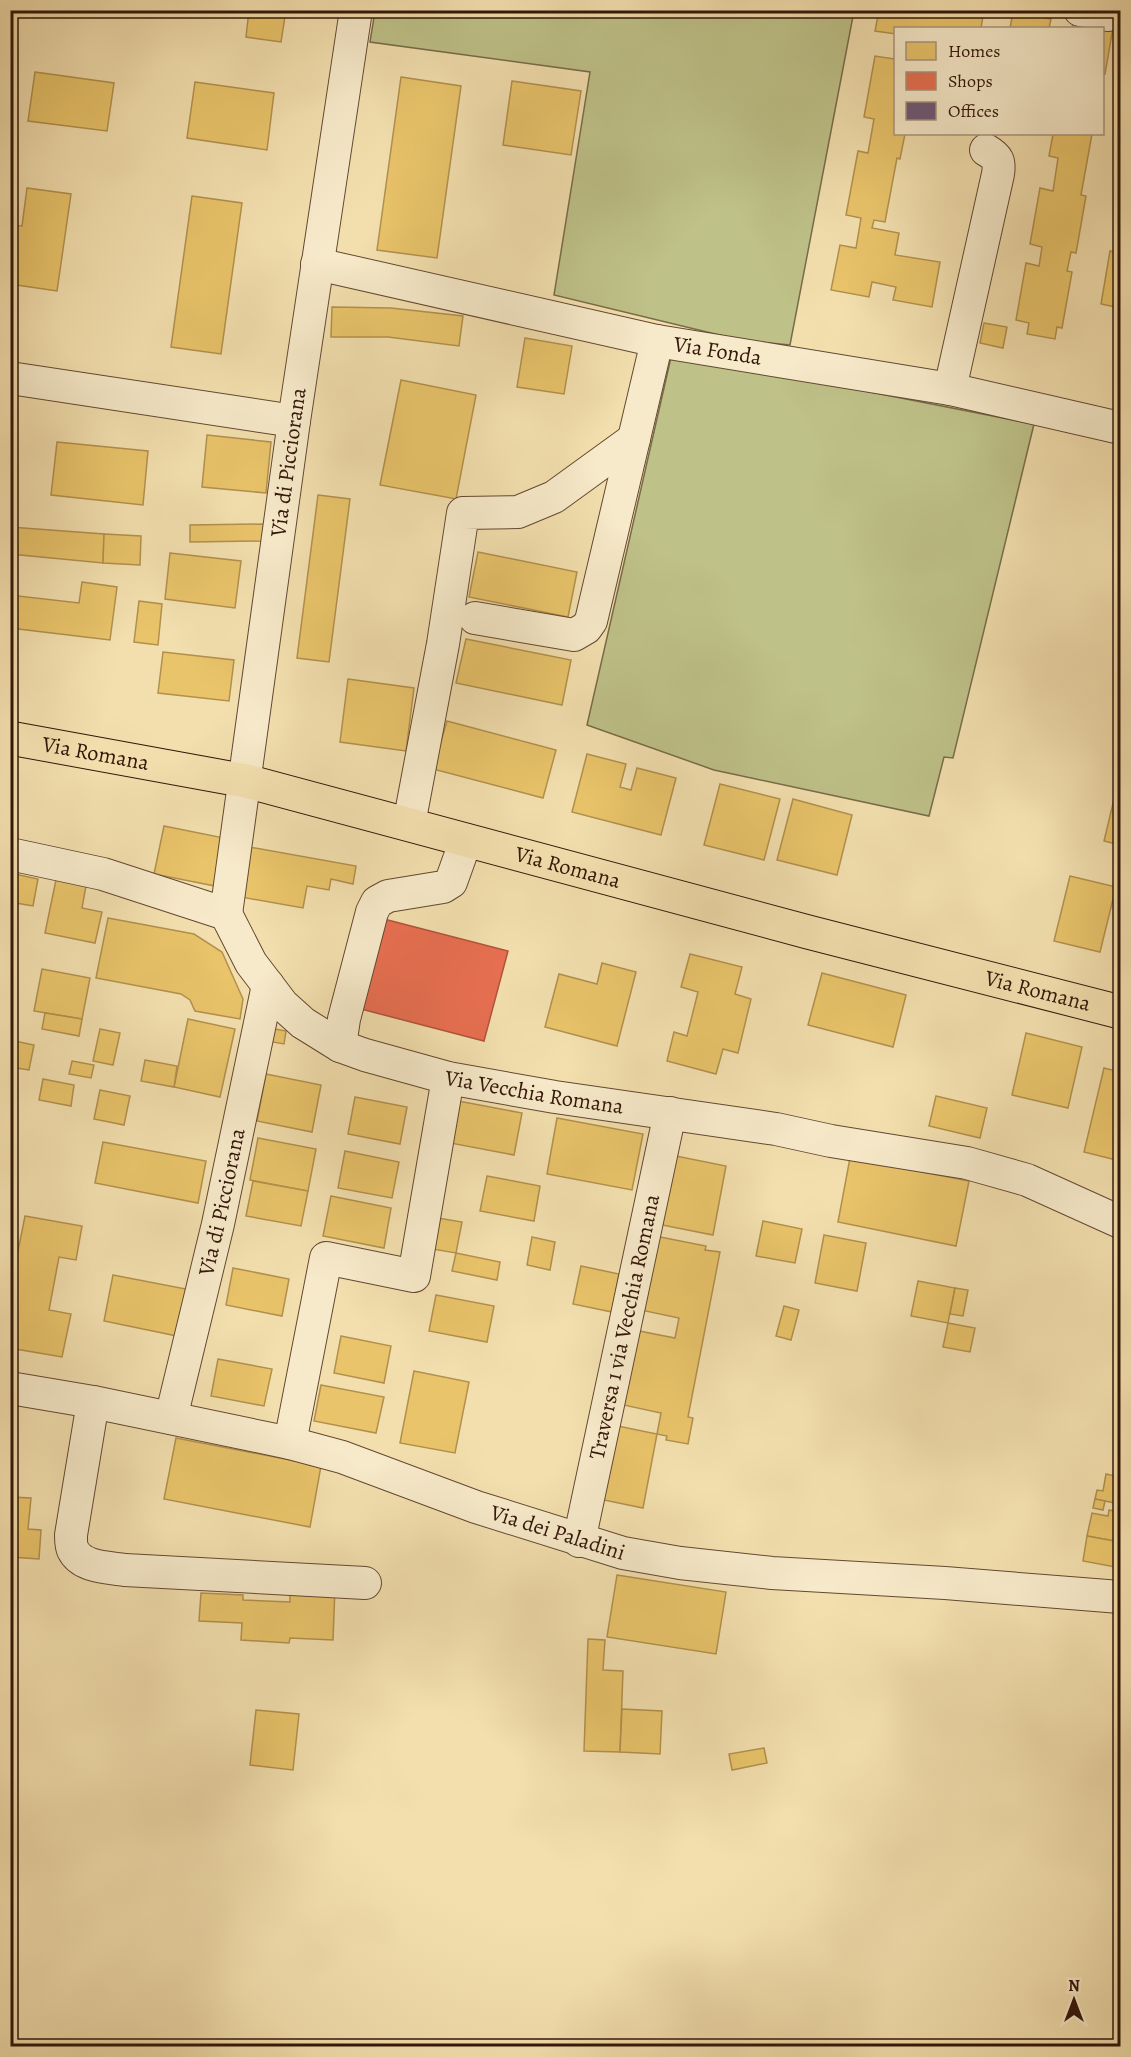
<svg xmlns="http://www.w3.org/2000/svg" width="1131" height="2057" font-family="Alegreya,serif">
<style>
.green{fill:#bec188;stroke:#786c48;stroke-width:1.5}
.homes{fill:#e9c46a;stroke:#b2904d;stroke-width:1.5}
.shops{fill:#e76f51;stroke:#b1543b;stroke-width:1.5}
.offices{fill:#6d597a;stroke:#5c4558;stroke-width:1.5}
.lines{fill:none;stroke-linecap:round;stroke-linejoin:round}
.minor-casing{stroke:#634832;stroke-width:34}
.major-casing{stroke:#331609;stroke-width:35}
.minor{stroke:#f7eaca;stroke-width:32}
.major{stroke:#f3dfae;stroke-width:33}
.labels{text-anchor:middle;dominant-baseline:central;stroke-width:6;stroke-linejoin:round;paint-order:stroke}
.street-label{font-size:22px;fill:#331609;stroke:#f7eaca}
</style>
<rect width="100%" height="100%" fill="#f3dfae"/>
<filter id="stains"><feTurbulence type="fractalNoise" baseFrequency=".00333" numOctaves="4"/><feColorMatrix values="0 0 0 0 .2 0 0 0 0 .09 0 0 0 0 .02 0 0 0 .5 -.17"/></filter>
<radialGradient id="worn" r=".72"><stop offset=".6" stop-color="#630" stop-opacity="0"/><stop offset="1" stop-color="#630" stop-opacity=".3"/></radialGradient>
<g class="green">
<path d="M 375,11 L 854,11 L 790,345 L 740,340 L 554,295 L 590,72 L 370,42 Z"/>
<path d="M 672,353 L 1034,424 L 953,758 L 944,757 L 929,816 L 714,770 L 587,725 Z"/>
</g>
<g class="homes">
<path d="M 249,10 L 286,10 L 281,42 L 246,37 Z"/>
<path d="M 879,10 L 919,10 L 944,15 L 945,10 L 984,10 L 981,28 L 896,28 L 896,34 L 875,31 Z"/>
<path d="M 1013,12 L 1051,19 L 1049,28 L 1010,28 Z"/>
<path d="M 1073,22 L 1113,28 L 1105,74 L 1102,74 L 1102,28 L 1072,28 Z"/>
<path d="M 896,49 L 896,134 L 905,134 L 900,159 L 897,158 L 885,222 L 874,220 L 872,228 L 899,233 L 895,255 L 940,262 L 932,307 L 893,300 L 896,287 L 872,282 L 869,297 L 831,290 L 840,245 L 856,248 L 861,218 L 846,215 L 858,151 L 868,153 L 874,119 L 864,117 L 875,56 L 894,59 Z"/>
<path d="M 35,72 L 114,83 L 107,131 L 28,121 Z"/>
<path d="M 401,77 L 461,86 L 437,258 L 377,250 Z"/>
<path d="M 512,81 L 581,91 L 571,155 L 503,145 Z"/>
<path d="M 195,82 L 274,93 L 267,150 L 187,138 Z"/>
<path d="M 1053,134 L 1092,134 L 1081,195 L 1086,196 L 1076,253 L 1071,252 L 1067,271 L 1072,272 L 1062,328 L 1057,327 L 1055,339 L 1027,334 L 1029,323 L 1016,320 L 1026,263 L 1039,266 L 1042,247 L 1030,244 L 1040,188 L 1053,191 L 1058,158 L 1049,156 Z"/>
<path d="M 27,188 L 71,194 L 57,291 L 10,284 L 10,225 L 22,226 Z"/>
<path d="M 192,196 L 242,203 L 221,354 L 171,347 Z"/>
<path d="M 1110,251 L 1120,253 L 1120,308 L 1101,304 Z"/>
<path d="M 332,307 L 391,308 L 463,316 L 459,346 L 388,337 L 331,337 Z"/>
<path d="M 984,323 L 1007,327 L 1003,348 L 980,343 Z"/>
<path d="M 525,338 L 572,346 L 564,394 L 517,387 Z"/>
<path d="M 401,380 L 476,395 L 456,499 L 380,485 Z"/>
<path d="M 207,435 L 271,442 L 266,493 L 202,487 Z"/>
<path d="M 57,442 L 148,451 L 143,505 L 51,495 Z"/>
<path d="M 318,495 L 350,499 L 329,662 L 297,658 Z"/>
<path d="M 265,524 L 265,541 L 190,542 L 190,525 Z"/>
<path d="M 10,527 L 104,534 L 103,563 L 10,554 Z"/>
<path d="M 104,534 L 141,536 L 140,565 L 103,563 Z"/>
<path d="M 478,552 L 577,572 L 568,617 L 469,597 Z"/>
<path d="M 170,553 L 241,561 L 235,608 L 165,599 Z"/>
<path d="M 82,582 L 117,587 L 110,640 L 10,628 L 10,595 L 79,603 Z"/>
<path d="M 139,601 L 162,604 L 158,645 L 134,642 Z"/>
<path d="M 466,639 L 571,660 L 562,705 L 456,683 Z"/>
<path d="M 163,652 L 234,660 L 229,701 L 158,693 Z"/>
<path d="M 348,679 L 414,688 L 406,751 L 340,742 Z"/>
<path d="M 447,721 L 556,750 L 543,798 L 433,769 Z"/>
<path d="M 587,754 L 626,764 L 620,787 L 631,790 L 637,768 L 676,778 L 661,835 L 572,812 Z"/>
<path d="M 1120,774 L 1120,845 L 1104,841 Z"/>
<path d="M 720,784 L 780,799 L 764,860 L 704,845 Z"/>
<path d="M 793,799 L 852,815 L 837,875 L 777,860 Z"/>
<path d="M 164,826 L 229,839 L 220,887 L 154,874 Z"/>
<path d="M 244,846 L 356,866 L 353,884 L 331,879 L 329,890 L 307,886 L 303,908 L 241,897 Z"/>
<path d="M 10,873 L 38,879 L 33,906 L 10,902 Z"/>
<path d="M 1070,876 L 1116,887 L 1100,952 L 1054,941 Z"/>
<path d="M 56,880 L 86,886 L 82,908 L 102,912 L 95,943 L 45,933 Z"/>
<path d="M 108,918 L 194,934 L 222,952 L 243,999 L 240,1019 L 195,1011 L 190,1000 L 181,994 L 96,978 Z"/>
<path d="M 690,954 L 742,967 L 735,994 L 751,999 L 738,1053 L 723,1049 L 716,1074 L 667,1061 L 674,1032 L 687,1036 L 698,992 L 681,987 Z"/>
<path d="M 602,963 L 636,972 L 617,1046 L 545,1027 L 559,974 L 597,984 Z"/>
<path d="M 42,969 L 90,978 L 82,1019 L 34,1011 Z"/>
<path d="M 822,973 L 906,995 L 893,1047 L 808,1025 Z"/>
<path d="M 45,1013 L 82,1019 L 79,1036 L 42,1029 Z"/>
<path d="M 188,1019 L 235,1029 L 220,1097 L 174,1087 Z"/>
<path d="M 270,1028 L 286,1031 L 284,1044 L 267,1041 Z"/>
<path d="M 100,1029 L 120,1033 L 113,1065 L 93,1061 Z"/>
<path d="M 1026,1033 L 1082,1047 L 1068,1108 L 1012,1095 Z"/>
<path d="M 10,1040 L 34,1045 L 29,1070 L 10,1067 Z"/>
<path d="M 145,1060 L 177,1066 L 174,1087 L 141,1081 Z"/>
<path d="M 72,1061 L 94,1065 L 91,1078 L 69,1074 Z"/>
<path d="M 1104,1068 L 1120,1072 L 1120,1161 L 1084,1152 Z"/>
<path d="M 266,1074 L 321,1085 L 312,1132 L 257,1121 Z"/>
<path d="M 43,1079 L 74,1085 L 71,1106 L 39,1100 Z"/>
<path d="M 100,1090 L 130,1096 L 124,1125 L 94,1119 Z"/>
<path d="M 936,1096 L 987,1108 L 980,1138 L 929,1126 Z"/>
<path d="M 355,1097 L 407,1107 L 400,1144 L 348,1134 Z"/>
<path d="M 453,1100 L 522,1113 L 514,1155 L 445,1142 Z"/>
<path d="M 557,1118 L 643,1134 L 632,1190 L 547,1174 Z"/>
<path d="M 258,1138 L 316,1149 L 308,1191 L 250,1180 Z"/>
<path d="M 103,1142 L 206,1161 L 198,1203 L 95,1183 Z"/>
<path d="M 345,1151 L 399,1162 L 392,1198 L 338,1188 Z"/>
<path d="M 671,1155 L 726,1166 L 713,1235 L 657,1224 Z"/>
<path d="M 850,1158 L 969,1181 L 956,1246 L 838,1222 Z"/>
<path d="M 487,1176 L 540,1186 L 534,1221 L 480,1211 Z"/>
<path d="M 253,1181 L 308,1191 L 301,1226 L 246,1216 Z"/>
<path d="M 331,1196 L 391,1208 L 384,1248 L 323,1236 Z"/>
<path d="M 25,1216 L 82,1226 L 76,1260 L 59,1257 L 49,1310 L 71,1314 L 62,1357 L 10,1348 L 10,1291 Z"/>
<path d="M 438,1218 L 462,1222 L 456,1253 L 432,1249 Z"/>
<path d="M 763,1221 L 802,1229 L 795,1263 L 756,1256 Z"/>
<path d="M 650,1235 L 706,1246 L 705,1250 L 720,1252 L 688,1417 L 693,1418 L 688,1444 L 666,1440 L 667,1436 L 657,1434 L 661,1413 L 619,1404 L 634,1330 L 675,1338 L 679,1318 L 636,1309 Z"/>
<path d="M 824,1235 L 866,1243 L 857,1291 L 815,1283 Z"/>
<path d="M 532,1237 L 555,1242 L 550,1270 L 527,1265 Z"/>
<path d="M 456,1253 L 500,1262 L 497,1280 L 452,1271 Z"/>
<path d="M 581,1266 L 619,1274 L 612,1312 L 573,1304 Z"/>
<path d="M 233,1268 L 289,1279 L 282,1316 L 226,1305 Z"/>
<path d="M 113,1275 L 186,1289 L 177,1336 L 104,1321 Z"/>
<path d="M 918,1281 L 955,1288 L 948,1323 L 911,1316 Z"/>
<path d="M 955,1288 L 968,1290 L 963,1316 L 950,1314 Z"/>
<path d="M 436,1295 L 494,1306 L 487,1342 L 429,1331 Z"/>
<path d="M 784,1306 L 799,1310 L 791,1340 L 776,1336 Z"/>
<path d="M 948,1323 L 975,1328 L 970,1352 L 943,1347 Z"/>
<path d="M 341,1336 L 391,1346 L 384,1383 L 334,1373 Z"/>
<path d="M 218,1359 L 272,1369 L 264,1406 L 211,1396 Z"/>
<path d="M 414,1371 L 469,1382 L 455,1453 L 400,1443 Z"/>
<path d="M 321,1385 L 384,1397 L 376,1433 L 314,1421 Z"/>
<path d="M 613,1425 L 657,1434 L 643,1508 L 599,1499 Z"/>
<path d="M 176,1438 L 321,1466 L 310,1527 L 164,1499 Z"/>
<path d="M 1106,1474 L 1120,1477 L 1120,1495 L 1116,1494 L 1115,1503 L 1095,1499 L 1097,1490 L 1103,1491 Z"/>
<path d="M 10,1497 L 31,1498 L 28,1529 L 41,1530 L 39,1559 L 10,1557 Z"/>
<path d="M 1095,1499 L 1105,1501 L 1103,1510 L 1093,1508 Z"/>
<path d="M 1109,1510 L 1120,1512 L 1120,1542 L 1087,1536 L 1092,1513 L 1108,1516 Z"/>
<path d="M 1087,1536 L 1120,1542 L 1115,1567 L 1083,1561 Z"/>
<path d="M 617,1575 L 726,1592 L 716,1654 L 607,1637 Z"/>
<path d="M 290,1586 L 335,1588 L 333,1640 L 290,1638 L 289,1643 L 241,1640 L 242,1623 L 199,1621 L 201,1593 L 243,1595 L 243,1600 L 290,1602 Z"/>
<path d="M 588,1639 L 605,1640 L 603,1670 L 623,1671 L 620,1752 L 584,1751 Z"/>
<path d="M 622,1709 L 662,1711 L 660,1754 L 620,1752 Z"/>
<path d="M 256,1710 L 299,1714 L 293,1770 L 250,1765 Z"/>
<path d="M 764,1748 L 767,1763 L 732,1770 L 729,1754 Z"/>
</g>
<path class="shops" d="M 380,918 L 508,951 L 484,1041 L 357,1008 Z"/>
<path class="offices" d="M 10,779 L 15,780 L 10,808 Z"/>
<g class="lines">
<defs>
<g id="minor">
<path d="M 1080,10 L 1108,15 L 1120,10"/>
<path id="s1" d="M 317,264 L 657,341 L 950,389 L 1120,428"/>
<path d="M 10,378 L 294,421"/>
<path d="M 950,389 L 998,174 C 1000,161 998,157 986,150"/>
<path d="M 475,618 L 574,635 L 586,628 L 591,621 L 657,341"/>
<path d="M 409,824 L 443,644 L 463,513 L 518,512 L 554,497 L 634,439"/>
<path id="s2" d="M 10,854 L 103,874 L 226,914 L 251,963 L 283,1005 L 303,1023 L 340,1046 L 365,1055 L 448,1078 L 555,1097 L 776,1129 L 831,1141 L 967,1163 L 1027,1180 L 1120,1222"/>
<path id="s3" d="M 226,914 L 294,421 L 356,10"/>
<path d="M 340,1046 L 344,1019 L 372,912 L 377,902 L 388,896 L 443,887 L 451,882 L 466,840"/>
<path id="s4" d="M 10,1388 L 93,1402 L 290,1443 L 342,1457 L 476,1507 L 623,1553 L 680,1563 L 772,1573 L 945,1583 L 1120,1597"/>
<path d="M 93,1402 L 71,1535 C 71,1540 71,1546 73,1550 C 82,1568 108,1567 125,1570 L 365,1583"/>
<path id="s5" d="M 171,1418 L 218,1224 L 268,985"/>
<path d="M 290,1443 L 326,1258 L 414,1276 L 448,1078"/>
<path id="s6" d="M 579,1541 L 670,1113"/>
</g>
<g id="major">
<path id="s7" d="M 10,738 L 246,781 L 808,932 L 1120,1012"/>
</g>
</defs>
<use href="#minor" class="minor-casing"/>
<use href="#major" class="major-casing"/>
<use href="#minor" class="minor"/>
<use href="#major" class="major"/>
</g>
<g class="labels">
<g class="street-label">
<text stroke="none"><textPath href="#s1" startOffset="410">Via Fonda</textPath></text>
<text stroke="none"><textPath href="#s3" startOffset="456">Via di Picciorana</textPath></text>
<text stroke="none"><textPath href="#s7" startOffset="87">Via Romana</textPath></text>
<text stroke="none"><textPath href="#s7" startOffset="573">Via Romana</textPath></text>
<text stroke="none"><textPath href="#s7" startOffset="1059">Via Romana</textPath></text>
<text stroke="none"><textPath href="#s2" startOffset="603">Via Vecchia Romana</textPath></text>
<text stroke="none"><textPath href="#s5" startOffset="222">Via di Picciorana</textPath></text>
<text stroke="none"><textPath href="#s6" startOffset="219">Traversa 1 via Vecchia Romana</textPath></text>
<text stroke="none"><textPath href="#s4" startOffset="568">Via dei Paladini</textPath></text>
</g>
</g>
<rect width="1131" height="2057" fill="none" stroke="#f3dfae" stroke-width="36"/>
<rect x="12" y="12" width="1107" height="2033" fill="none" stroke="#331609" stroke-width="3"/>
<rect x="18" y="18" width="1095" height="2021" fill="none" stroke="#331609" stroke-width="1.5"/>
<rect x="894" y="27" width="210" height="108" fill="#f7eaca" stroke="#a9957d" stroke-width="1.5"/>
<rect x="906" y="42" width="30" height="18" fill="#e9c46a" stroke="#a9957d" stroke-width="1.5"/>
<text x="948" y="57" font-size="18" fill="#331609">Homes</text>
<rect x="906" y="72" width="30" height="18" fill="#e76f51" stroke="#a9957d" stroke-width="1.5"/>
<text x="948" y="87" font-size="18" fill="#331609">Shops</text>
<rect x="906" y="102" width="30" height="18" fill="#6d597a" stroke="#a9957d" stroke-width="1.5"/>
<text x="948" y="117" font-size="18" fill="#331609">Offices</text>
<g transform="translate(1074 2000)" stroke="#f7eaca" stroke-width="4.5" paint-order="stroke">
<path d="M0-4.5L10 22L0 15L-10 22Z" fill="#331609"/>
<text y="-9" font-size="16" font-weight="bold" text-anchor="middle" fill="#331609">N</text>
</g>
<rect width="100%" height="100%" filter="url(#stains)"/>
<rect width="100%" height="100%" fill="url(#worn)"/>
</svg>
